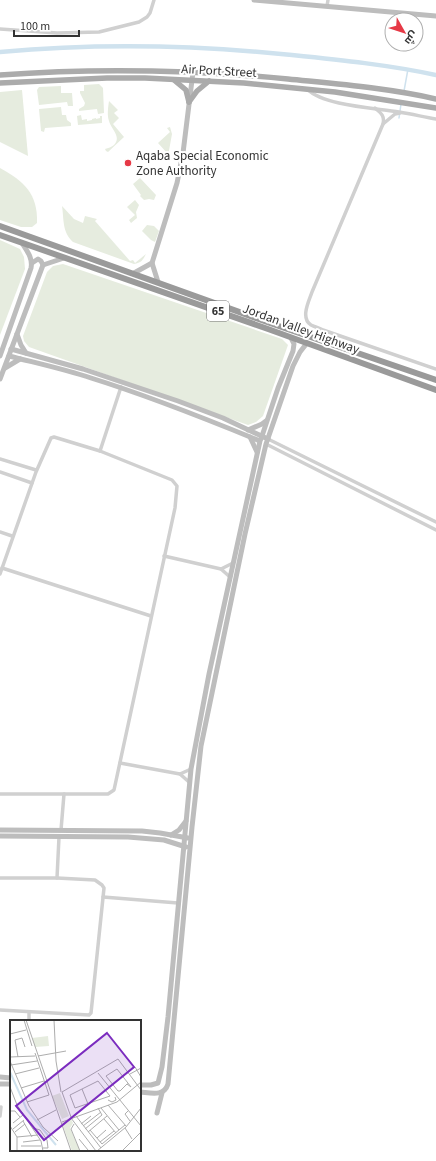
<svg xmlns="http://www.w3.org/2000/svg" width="436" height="1161" font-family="'Source Sans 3',Cairo,sans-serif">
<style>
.green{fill:#e6ecdf}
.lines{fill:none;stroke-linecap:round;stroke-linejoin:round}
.stream{stroke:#cfe2ee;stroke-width:1.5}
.canal{stroke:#cfe2ee;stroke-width:4.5}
.street{stroke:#d0d0d0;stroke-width:3.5}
.secondary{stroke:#bdbdbd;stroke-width:5}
.primary{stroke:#ababab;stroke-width:5.5}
.highway{stroke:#9a9a9a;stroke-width:6}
.poi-dot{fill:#e63946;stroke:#fff;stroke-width:1.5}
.labels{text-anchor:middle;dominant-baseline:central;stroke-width:4;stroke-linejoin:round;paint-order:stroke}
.shield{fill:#fff;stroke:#707070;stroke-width:1}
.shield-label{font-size:12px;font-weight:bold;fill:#333}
.street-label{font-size:13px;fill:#333;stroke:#fff}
.poi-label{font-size:13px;fill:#333;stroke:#fff;text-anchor:start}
.inset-river{fill:none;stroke:#cfe2ee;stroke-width:2}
.inset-road{fill:none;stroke:#adadad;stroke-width:1}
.view{fill:#7b2cbf;fill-opacity:0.15;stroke:#7b2cbf;stroke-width:2}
.inset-edge{fill:none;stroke:#333;stroke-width:2}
</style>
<rect width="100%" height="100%" fill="#fff"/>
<g class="green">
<path d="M 99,84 L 103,88 L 104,113 L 98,114 L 97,109 L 79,111 L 79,109 L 84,106 L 85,103 L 80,93 L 80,91 L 84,91 L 84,85 Z"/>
<path d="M 61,86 L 61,93 L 72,93 L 73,106 L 68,106 L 67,102 L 39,105 L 37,90 L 39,87 Z"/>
<path d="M 22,90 L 28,156 L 0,142 L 0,92 Z"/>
<path d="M 109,101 L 118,110 L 114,113 L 119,118 L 113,124 L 124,137 L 108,152 L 106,151 L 105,149 C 108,148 112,147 114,145 C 122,137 111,129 109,121 C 107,115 108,108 109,101 Z"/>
<path d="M 61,107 L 62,115 L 66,115 L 67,120 L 71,123 L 71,126 L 45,128 L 44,132 L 41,131 L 39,109 Z"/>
<path d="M 81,115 L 82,120 L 87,119 L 87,121 L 92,120 L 92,119 L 96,118 L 96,119 L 100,118 L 100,116 L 102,116 L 102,123 L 78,125 L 77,116 Z"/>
<path d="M 170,127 L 172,134 L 168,156 L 166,157 L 165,156 L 167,153 L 158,143 L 170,132 L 167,128 Z"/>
<path d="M 0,168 C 24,181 38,194 37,223 L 32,227 L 21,227 L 0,220 Z"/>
<path d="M 140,178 L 156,195 L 154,200 L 149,199 L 144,200 L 140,196 L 141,195 L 133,184 Z"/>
<path d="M 135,200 L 139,205 L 136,212 L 137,218 L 131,223 L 129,220 L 135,215 L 127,207 Z"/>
<path d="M 62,206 L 74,219 L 83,223 L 85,216 L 97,219 L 95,221 L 130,261 L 133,260 L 135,263 L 146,254 C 143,260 141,263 134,264 L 73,242 C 62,232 64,219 62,206 Z"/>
<path d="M 147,225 L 154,226 L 159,231 L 155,242 L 151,240 L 142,231 Z"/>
<path d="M 0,240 L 20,249 L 24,257 L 25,269 L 0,335 Z"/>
<path d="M 63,264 L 282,339 L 288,345 L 263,416 L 256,422 L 248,425 L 29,347 L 24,341 L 23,336 L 47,272 L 53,266 Z"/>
</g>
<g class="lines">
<g class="stream">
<path d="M 404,91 L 408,69"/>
<path d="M 399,118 L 401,104"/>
</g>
<path class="canal" d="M 0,52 C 98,43 195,45 292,55 C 341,60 389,65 436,75"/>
<g class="street">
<path d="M 327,6 L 328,0"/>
<path d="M 0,29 L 57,33 L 99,32 L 139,22 L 147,17 L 150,13 L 154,0"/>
<path d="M 307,89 C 324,106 376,108 399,112 C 412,114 424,117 436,119"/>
<path d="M 375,108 C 381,113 385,116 383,124 L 312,292 C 309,301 300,318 311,325 C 315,327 319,328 323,330 L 436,369"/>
<path d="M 383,124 L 395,114 L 400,113"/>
<path d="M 268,439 L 436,522"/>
<path d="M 266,444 L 436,530"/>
<path d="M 100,451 L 121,387"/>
<path d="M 0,459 L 36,470"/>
<path d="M 0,472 L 32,483"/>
<path d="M 0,532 L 12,536"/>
<path d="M 164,556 L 221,569 L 230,577"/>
<path d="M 2,568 L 151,616"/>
<path d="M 221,569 L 233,563"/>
<path d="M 0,574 L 36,472 L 51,438 L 54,437 L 100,451 L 172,480 L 177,486 L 175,508 L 114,790 L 108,794 L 0,794"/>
<path d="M 120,763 L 180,774 L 189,782"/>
<path d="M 180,774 L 191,769"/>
<path d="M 61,830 L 64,794"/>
<path d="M 0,878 L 57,878 L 95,880 L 102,885 L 104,888 L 91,1013 L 89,1015 L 0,1010"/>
<path d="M 57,878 L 59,837"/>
<path d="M 103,897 L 178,903"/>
<path d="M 29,1021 L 29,1012"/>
<path d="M 0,1116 L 1,1107"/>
</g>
<g class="secondary">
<path d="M 254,0 L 436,16"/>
<path d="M 32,263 L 38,259 L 41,261 L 43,265"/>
<path d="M 134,273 L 152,263"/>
<path d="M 158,282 L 152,263 L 177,183 L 183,153 L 193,72"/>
<path d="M 17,334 L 21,345 L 26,353"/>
<path d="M 11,349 L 83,369 L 178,401 L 223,418 L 268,439"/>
<path d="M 0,356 L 31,268 C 33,258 27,251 22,243"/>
<path d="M 9,356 C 36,363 64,369 91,378 C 149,396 204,418 260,441 L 209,674 L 191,769 L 168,1017 L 162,1067 L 158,1083 L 151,1085 L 140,1085"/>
<path d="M 5,368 L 20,359"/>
<path d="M 0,379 L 43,265 L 64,258"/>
<path d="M 248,430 L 262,424 L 266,421"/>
<path d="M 250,437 L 257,452"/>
<path d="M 261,439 L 278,388 L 293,351 L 294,344 L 291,338"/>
<path d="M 0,830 L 142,831 L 160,833 L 188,838"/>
<path d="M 171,835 L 179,830 L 186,821"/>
<path d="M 0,836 L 128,837 L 164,840 L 186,847"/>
<path d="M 0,1077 L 11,1078"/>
<path d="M 0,1084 L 11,1084"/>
<path d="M 140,1092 C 151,1093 164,1097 168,1084 L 192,827 L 201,746 L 245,534 L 266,444 L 293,366 L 300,352 L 307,343"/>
<path d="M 157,1113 L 162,1093"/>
</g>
<g class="primary">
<path d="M 0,75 C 96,68 193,70 288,79 C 337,84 388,88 436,99"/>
<path d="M 174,80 L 186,90 L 189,102"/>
<path d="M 0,83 L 107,78 L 145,78 L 244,83 L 335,92 L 436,108"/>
<path d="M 189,102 L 197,91 L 209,81"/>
</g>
<g class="highway">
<path d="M 0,226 L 270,323 L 436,380"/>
<path d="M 0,235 L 268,329 L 436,390"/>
</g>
</g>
<circle class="poi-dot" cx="128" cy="163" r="4"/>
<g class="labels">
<rect class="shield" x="207" y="301" width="22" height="20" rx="3"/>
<g class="shield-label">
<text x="218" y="311">65</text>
</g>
<g class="street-label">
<text transform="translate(219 71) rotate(3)">Air Port Street</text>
<text transform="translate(301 329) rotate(20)">Jordan Valley Highway</text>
</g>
<g class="poi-label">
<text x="136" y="156">Aqaba Special Economic<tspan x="136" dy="15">Zone Authority</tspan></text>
</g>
</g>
<g transform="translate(10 1020)">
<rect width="131" height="131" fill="#fff"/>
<path d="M 38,16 L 39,26 L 25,27 L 22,18 ZM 50,73 L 59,96 L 52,99 L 42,76 ZM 61,99 L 63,103 L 60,108 L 70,131 L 62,131 L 52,103 Z" fill="#e6ecdf"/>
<path class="inset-river" d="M 0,52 L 17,90 L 46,125"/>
<path class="inset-road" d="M 14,0 L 22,26M 16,0 L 61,131M 44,0 L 46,41 L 51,72M 0,14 L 16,10M 28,36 L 56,31M 0,37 L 25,36M 8,37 L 5,20 L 12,18 L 15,27M 0,41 L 19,86 L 33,107 L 48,121M 1,45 L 27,41M 120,50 L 125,47 L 131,57M 88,53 L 131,106M 5,54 L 29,48M 120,54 L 131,48M 88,61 L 100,76 L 65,88 L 60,75 ZM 117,64 L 121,67 L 107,49 L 96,56 L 108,71 L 110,71 L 117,64 L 118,64M 0,67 L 7,85 L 31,121 L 33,131M 11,68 L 34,61M 72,69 L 78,84M 98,80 L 102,82 L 106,80 L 105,77M 17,82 L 39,75 L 25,33M 98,85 L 116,106M 91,88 L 109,110M 0,91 L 5,91 L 10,97M 118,91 L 115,94 L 120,101M 66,96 L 91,128M 61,97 L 52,72 L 108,39 L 131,70M 61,98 L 86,131M 94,99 L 106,113M 27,100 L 46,90M 13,101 L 22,117M 52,102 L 107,82 L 131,62M 3,103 L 13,95M 64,104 L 61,109 L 70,131M 71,104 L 81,96M 0,106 L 7,117 L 7,131M 73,106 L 91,92M 23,108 L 30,110 L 37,120 L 38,128 L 33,128M 115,108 L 122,119M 3,109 L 14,100M 75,109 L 92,95 L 88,88M 80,110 L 92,124M 5,112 L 15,104M 78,112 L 97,96M 7,117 L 28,115M 87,118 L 96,110M 69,119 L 78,130M 13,122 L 30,120M 90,122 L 104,111M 92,124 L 115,105M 11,126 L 31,126M 87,131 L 116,107 L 131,88M 112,131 L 131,112"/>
<path class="view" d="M 97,13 L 124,47 L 34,120 L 6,86 Z"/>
<rect width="131" height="131" class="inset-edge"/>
</g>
<g transform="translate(404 32) rotate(129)"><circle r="19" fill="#ffffff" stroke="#adadad"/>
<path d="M0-3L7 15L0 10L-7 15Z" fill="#e63946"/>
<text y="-6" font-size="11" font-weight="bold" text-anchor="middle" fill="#333333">ش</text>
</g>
<path d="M14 30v6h65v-6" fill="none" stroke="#333333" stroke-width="2"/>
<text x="20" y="30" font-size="12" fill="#333333" stroke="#ffffff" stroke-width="3" paint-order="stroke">100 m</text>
</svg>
